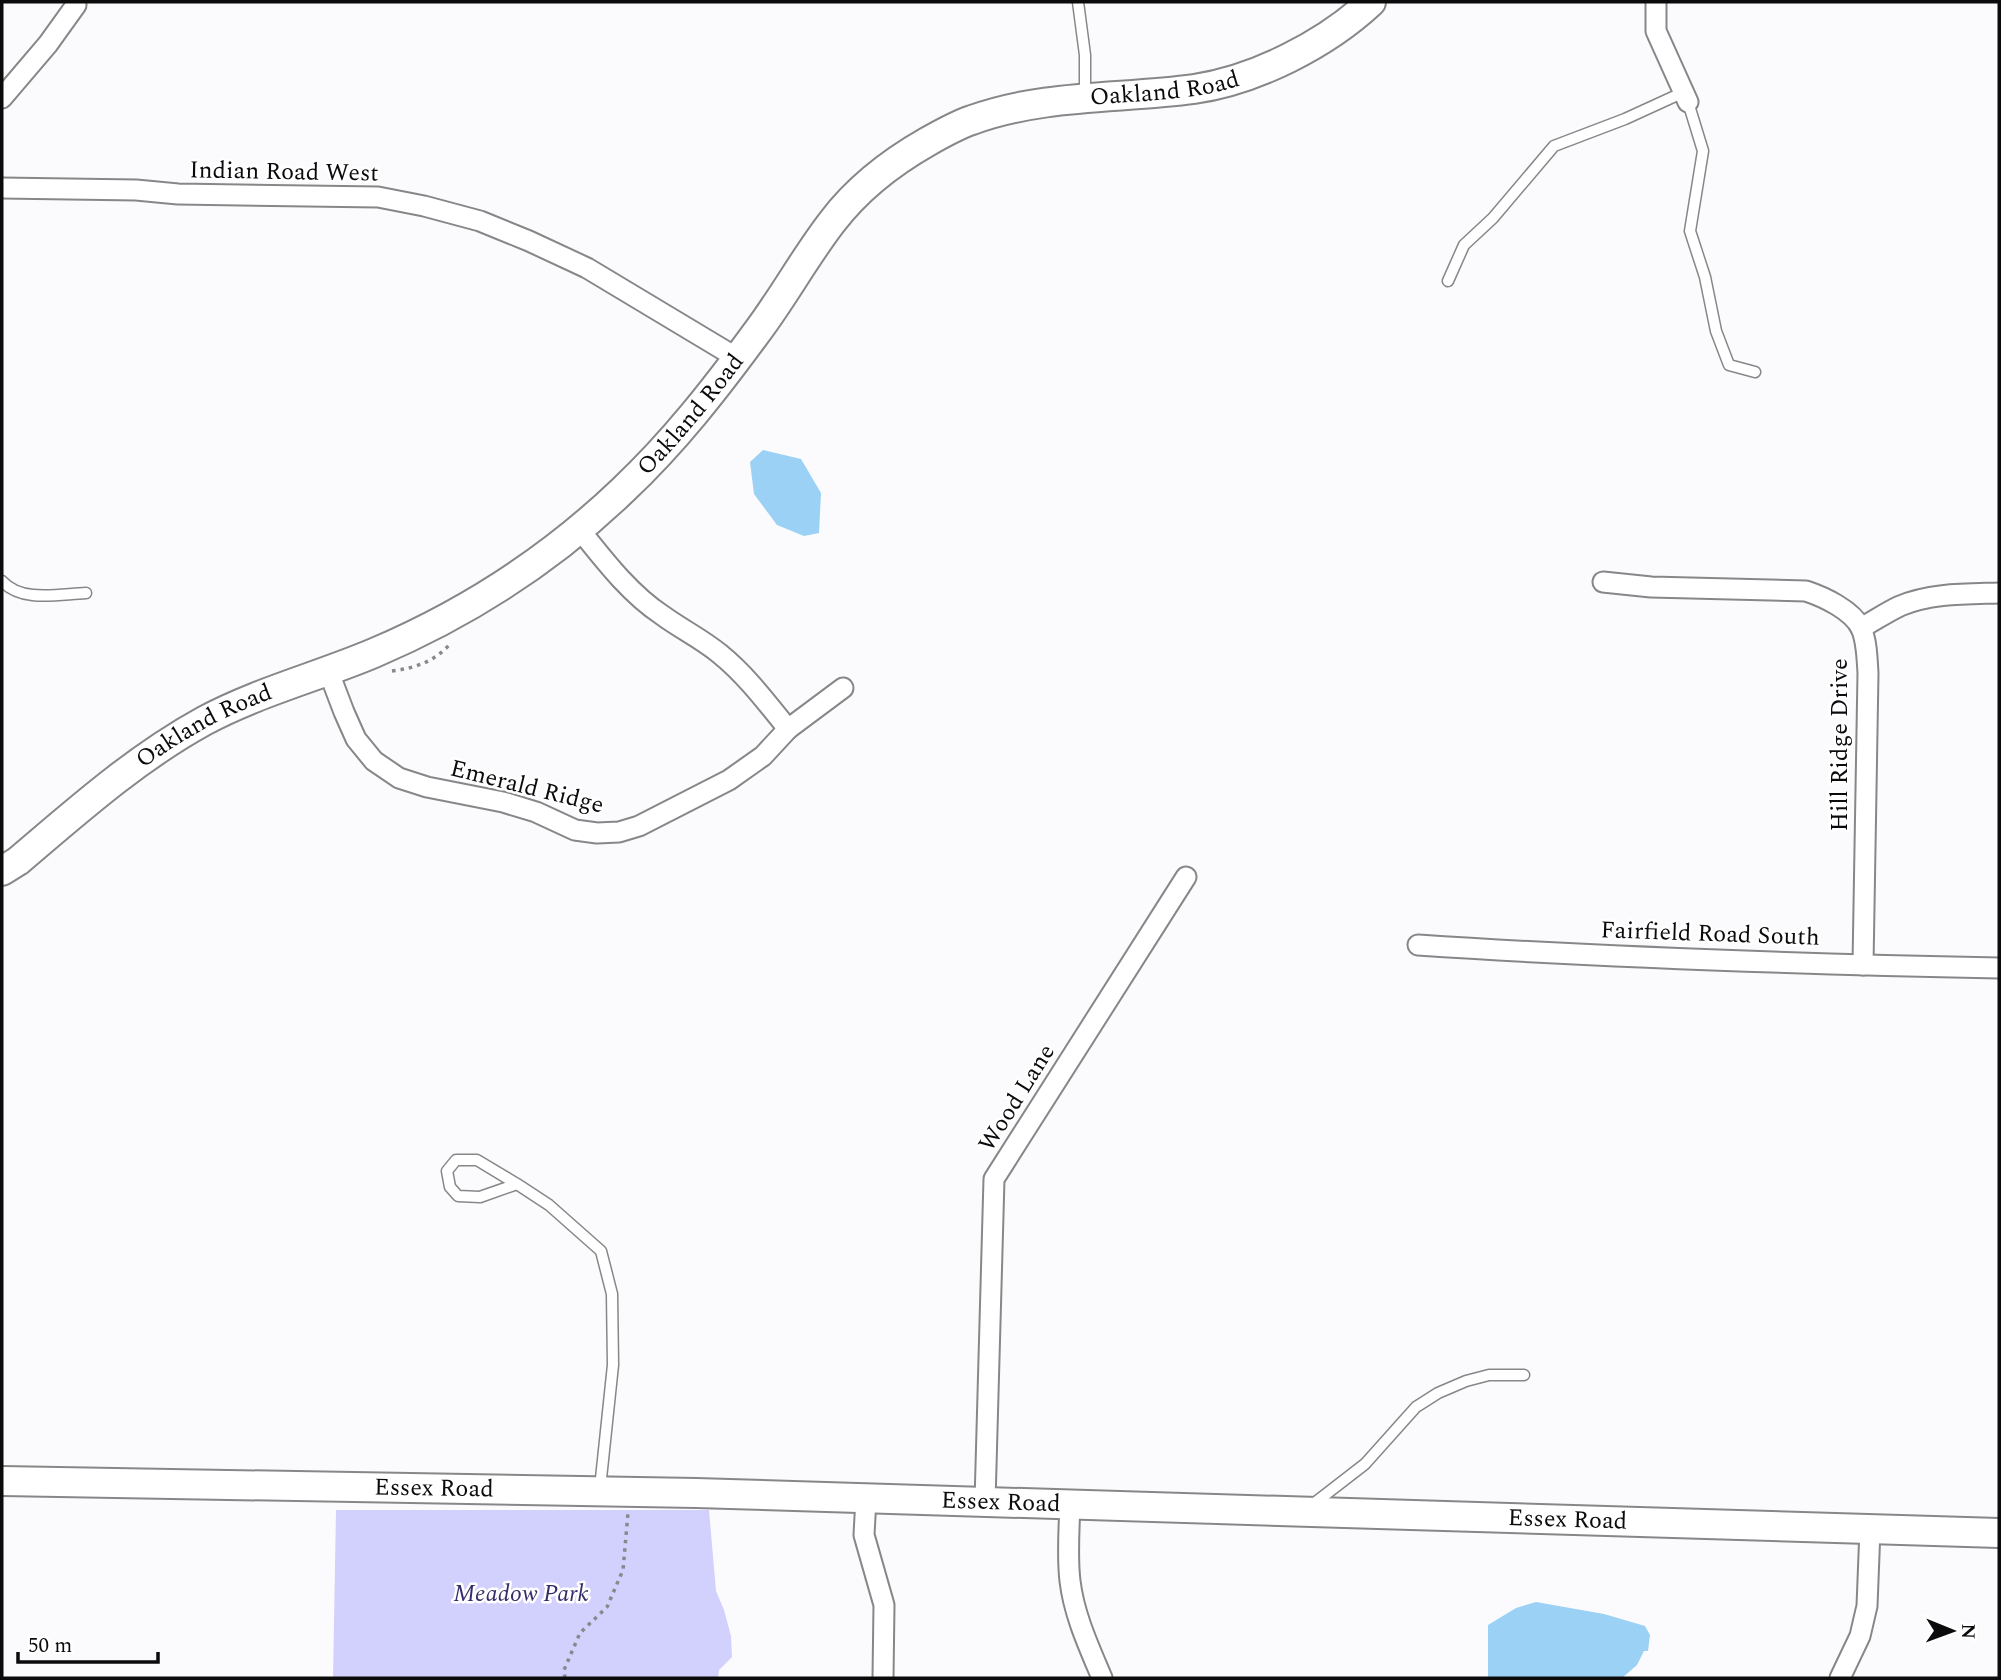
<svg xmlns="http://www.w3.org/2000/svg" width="2001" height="1680" font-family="Spectral,serif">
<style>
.green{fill:#d2d0fc}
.water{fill:#9bd1f4}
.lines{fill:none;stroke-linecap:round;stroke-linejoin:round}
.lane-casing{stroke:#878789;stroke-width:13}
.street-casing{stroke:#878789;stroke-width:23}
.secondary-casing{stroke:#878789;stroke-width:32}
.path{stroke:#89898b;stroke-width:3.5;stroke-dasharray:3.5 5;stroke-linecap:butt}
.lane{stroke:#fff;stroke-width:10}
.street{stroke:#fff;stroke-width:19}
.secondary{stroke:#fff;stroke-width:28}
.labels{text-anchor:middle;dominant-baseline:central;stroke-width:5;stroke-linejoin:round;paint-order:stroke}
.street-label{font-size:24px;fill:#0b0b0c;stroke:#fff}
.park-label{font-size:24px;font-style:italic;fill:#352c6a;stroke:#fff}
</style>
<rect width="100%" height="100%" fill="#fbfbfe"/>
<path class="green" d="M 336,1510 L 709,1510 L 716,1591 L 724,1610 L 731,1636 L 732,1657 L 719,1670 L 718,1678 L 333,1678 Z"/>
<g class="water">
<path d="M 763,450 L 801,459 L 821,493 L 819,533 L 804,536 L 777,525 L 754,494 L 750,462 Z"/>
<path d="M 1536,1602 L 1604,1614 L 1645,1626 L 1650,1635 L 1648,1651 L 1644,1651 L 1637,1665 L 1622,1678 L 1488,1678 L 1488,1625 L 1516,1608 Z"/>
</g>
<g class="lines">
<defs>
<g id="lane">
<path d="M 1078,2 L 1085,55 L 1085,95"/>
<path d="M 1688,102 L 1703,151 L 1690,231 L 1705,277 L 1716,331 L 1729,365 L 1755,372"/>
<path d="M 1448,281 L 1464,245 L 1493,218 L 1554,146 L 1625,119 L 1684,92"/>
<path d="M 2,581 C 22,603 59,594 86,593"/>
<path d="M 517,1184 L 477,1160 L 456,1160 L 447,1171 L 450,1187 L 458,1196 L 480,1197 L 517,1184 L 549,1205 L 601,1251 L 612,1294 L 613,1365 L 600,1488"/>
<path d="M 1312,1505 L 1365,1464 L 1416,1407 L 1438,1393 L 1466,1381 L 1489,1375 L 1524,1375"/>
</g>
<g id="street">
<path d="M 1656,2 L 1656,31 L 1688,102"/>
<path d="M 2,98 L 48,44 L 76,5"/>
<path d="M 2,188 L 136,190 L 178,194 L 378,197 L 424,206 L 480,221 L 529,241 L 587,268 L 737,358"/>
<path d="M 1603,582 L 1651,587 L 1806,591 C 1824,597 1852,610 1861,628 C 1867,641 1867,659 1868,673 L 1863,965"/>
<path d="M 1861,628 C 1874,621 1887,612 1900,606 C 1931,593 1966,594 1999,593"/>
<path d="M 328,670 L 344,712 L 356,739 L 374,761 L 399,778 L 427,787 L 503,802 L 536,812 L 575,830 L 597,833 L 619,832 L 639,826 L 729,780 L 763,756 L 788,729 C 767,703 746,675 720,654 C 702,639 681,629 662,615 C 630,594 604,560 580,530"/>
<path d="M 788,729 L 843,688"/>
<path d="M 1418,945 C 1612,958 1806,964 1999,968"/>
<path d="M 866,1498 L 864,1535 L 884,1605 L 883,1678"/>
<path d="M 985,1502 L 994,1179 L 1186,877"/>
<path d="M 1070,1505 C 1069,1530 1067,1556 1070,1581 C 1074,1615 1089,1647 1102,1678"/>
<path d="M 1840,1678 L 1860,1636 L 1867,1606 L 1870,1529"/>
</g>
<g id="secondary">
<path id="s1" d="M 2,871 L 18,861 C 78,810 135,759 204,721 C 258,692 317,677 374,653 C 468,613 549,561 623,490 C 674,442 716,388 757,332 C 784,296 805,257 832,222 C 857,189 892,162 927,142 C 941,134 957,125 972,120 C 1043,94 1120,99 1194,89 C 1256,80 1326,44 1371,2"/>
<path id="s2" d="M 2,1481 L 696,1493 L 1999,1533"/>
</g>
</defs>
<use href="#lane" class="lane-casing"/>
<use href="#street" class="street-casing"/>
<use href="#secondary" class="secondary-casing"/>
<g class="path">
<path d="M 392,671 C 415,668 434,662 450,644"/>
<path d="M 565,1678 L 564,1670 L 580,1633 L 607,1607 L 623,1570 L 628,1513"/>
</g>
<use href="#lane" class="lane"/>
<use href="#street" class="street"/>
<use href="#secondary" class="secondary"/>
</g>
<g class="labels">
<g class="street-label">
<text stroke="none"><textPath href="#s1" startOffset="1446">Oakland Road</textPath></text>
<text transform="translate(284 172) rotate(1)">Indian Road West</text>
<text stroke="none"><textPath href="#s1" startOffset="836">Oakland Road</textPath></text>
<text stroke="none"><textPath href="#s1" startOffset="250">Oakland Road</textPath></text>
<text transform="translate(1840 745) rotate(-90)">Hill Ridge Drive</text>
<text transform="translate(527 787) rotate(14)">Emerald Ridge</text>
<text transform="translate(1710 934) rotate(2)">Fairfield Road South</text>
<text transform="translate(1017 1098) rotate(-58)">Wood Lane</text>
<text stroke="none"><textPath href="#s2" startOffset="432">Essex Road</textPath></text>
<text stroke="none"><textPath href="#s2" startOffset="999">Essex Road</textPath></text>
<text stroke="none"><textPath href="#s2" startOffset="1566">Essex Road</textPath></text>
</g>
<g class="park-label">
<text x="521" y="1594">Meadow Park</text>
</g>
</g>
<rect width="2001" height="1680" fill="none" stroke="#0b0b0c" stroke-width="7"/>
<g transform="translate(1952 1631) rotate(91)" stroke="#ffffff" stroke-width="5" paint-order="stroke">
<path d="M0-5L12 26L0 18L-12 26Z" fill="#0b0b0c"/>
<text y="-10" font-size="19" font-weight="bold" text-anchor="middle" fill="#0b0b0c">N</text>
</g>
<path d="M18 1652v10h140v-10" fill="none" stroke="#0b0b0c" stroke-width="3.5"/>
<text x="28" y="1652" font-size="21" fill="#0b0b0c" stroke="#ffffff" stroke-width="5" paint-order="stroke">50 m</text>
</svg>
